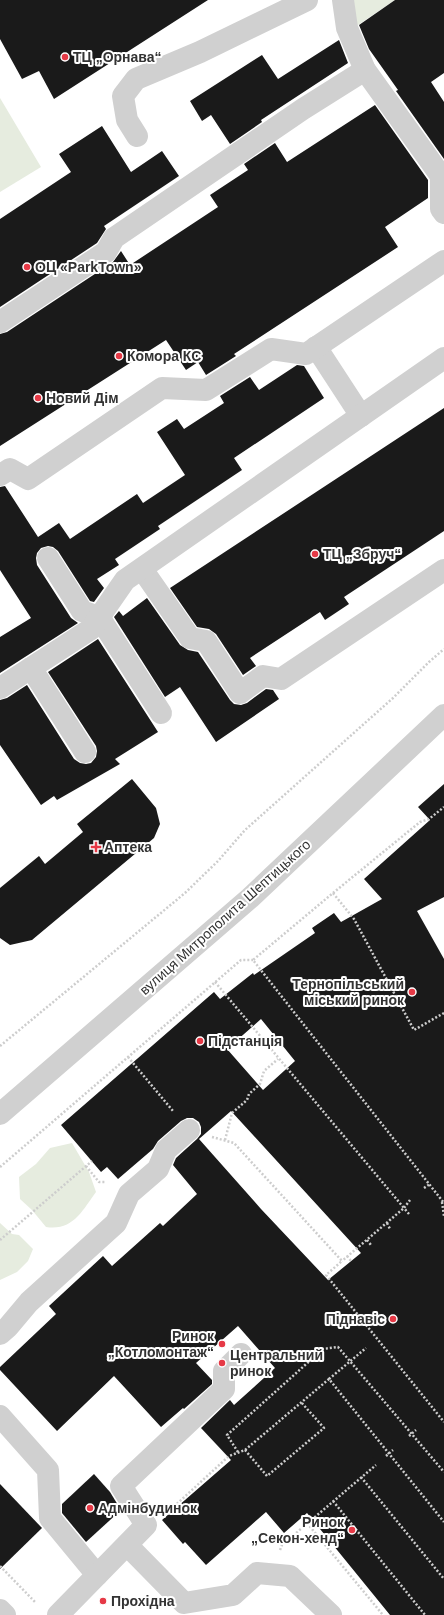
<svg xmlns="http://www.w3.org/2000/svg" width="444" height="1615" font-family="Arial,sans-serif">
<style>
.green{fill:#e6ecdf}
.building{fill:#1a1a1a;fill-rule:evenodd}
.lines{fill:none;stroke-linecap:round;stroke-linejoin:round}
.path{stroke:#cdcdcd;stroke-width:2.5;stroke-dasharray:2 2;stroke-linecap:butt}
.minor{stroke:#d0d0d0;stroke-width:22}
.poi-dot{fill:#e63946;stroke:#fff;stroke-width:1.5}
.labels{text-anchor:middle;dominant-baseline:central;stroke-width:4;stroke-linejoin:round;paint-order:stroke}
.poi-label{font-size:14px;font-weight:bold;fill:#333;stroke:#fff;text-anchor:start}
.street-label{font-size:14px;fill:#333;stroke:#fff}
</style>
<rect width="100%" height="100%" fill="#fff"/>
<g class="green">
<path d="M 354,0 L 395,0 L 355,27 Z"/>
<path d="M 0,98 L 41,167 L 0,192 Z"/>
<path d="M 72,1143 L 89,1172 L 96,1192 C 82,1211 73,1231 46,1227 L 32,1210 L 20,1199 L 19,1177 L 36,1164 L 50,1148 Z"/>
<path d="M 0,1223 L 12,1234 L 19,1235 L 33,1249 L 28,1261 L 17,1272 L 0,1280 Z"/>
</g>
<g class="building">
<path d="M 0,0 L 208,0 L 54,99 L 39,71 L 22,79 L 0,39 Z"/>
<path d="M 395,0 L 444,0 L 444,73 L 431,82 L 444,102 L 444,159 L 396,91 L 398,90 L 369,49 L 359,25 Z"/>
<path d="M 339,40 L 348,63 L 261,120 L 262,122 L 230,144 L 211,115 L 202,121 L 190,101 L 262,55 L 278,79 Z"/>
<path d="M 375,105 L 428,180 L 428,198 L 385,227 L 398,247 L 234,354 L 236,356 L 206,375 L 198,362 L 186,370 L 166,340 L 0,446 L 0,334 L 7,332 L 113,262 L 121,251 L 130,265 L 218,207 L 210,195 L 248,170 L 244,164 L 275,143 L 287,162 Z"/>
<path d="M 102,126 L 131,172 L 162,151 L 179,176 L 104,226 L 106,229 L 97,243 L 0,307 L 0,219 L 71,172 L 59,154 Z"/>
<path d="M 297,365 L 304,366 L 324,398 L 234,458 L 242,470 L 158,526 L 160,529 L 115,559 L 119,565 L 97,579 L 104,588 L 94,602 L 90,601 L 58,551 L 53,547 L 48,546 L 41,548 L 37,553 L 36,558 L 37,565 L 71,618 L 78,623 L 0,673 L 0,637 L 31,618 L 0,570 L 0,487 L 5,486 L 38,537 L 59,523 L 70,539 L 137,494 L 143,503 L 185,475 L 157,432 L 177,419 L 184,429 L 224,403 L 220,396 L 250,377 L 259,390 Z"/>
<path d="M 444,408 L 444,531 L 344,597 L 349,604 L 325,620 L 320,612 L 250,658 L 256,666 L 243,675 L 216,634 L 209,629 L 197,627 L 170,588 Z"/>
<path d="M 147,598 L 180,645 L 188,650 L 198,652 L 230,700 L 234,704 L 241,705 L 247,703 L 266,689 L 273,690 L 279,699 L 216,742 L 180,687 L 165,697 L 114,617 L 119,611 L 123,616 Z"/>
<path d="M 98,639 L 158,732 L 115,759 L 120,764 L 57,800 L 54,796 L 41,805 L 0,745 L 0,700 L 7,698 L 27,685 L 74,759 L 80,763 L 86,764 L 91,763 L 96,757 L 97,751 L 96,746 L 48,672 Z"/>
<path d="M 132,779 L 156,808 L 160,824 L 154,838 L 32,940 L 10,945 L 0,938 L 0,888 L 39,856 L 45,864 L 83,832 L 77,824 Z"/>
<path d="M 444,784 L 444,897 L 417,911 L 444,959 L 444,1615 L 390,1615 L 307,1513 L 284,1533 L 266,1512 L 206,1565 L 185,1542 L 183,1544 L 162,1520 L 231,1460 L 201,1428 L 230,1400 L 234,1405 L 275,1368 L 238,1326 L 196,1363 L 212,1380 L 212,1384 L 184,1409 L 183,1408 L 161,1427 L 114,1376 L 57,1431 L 0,1370 L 0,1367 L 56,1314 L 49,1306 L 103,1256 L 112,1266 L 160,1223 L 163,1226 L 197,1194 L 173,1165 L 176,1158 L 197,1139 L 201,1134 L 201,1127 L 199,1122 L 193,1118 L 187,1118 L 181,1121 L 158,1141 L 153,1149 L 118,1179 L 107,1167 L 101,1172 L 61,1125 L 214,992 L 220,999 L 253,973 L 254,975 L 315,933 L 312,928 L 334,913 L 341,922 L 382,899 L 364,879 L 430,820 L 418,807 ZM 261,1019 L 295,1061 L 263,1090 L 227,1049 ZM 231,1111 L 361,1253 L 328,1280 L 261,1209 L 199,1139 Z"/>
<path d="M 94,1474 L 110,1492 L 121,1510 L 86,1542 L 62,1513 L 62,1504 Z"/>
<path d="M 0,1484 L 42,1528 L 0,1569 Z"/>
</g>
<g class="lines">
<g class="path">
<path d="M 333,893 L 420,822 L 429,819 L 444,807"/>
<path d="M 215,982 L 404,1208 L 342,1261"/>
<path d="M 444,1013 L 414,1030 L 354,919 L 333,893 L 253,960 L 444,1203"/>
<path d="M 0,1046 L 185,893 L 218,861 L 245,830 L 393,698 L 429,662 L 444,649"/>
<path d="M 128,1057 L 173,1111"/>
<path d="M 212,1137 L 234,1143 L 342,1261 L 326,1275 L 444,1422"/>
<path d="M 225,1140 L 232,1113 L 247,1100 L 249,1094 L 260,1084 L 264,1071 L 278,1059"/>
<path d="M 86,1166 L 99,1182 L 105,1182"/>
<path d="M 0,1167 L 241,960 L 253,960"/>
<path d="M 424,1188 L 430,1184"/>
<path d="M 442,1202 L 444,1216"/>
<path d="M 409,1214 L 404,1208 L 410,1200"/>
<path d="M 387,1223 L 390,1229"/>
<path d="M 0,1240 L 92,1161"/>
<path d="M 367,1240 L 371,1245"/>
<path d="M 347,1256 L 351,1261"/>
<path d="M 329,1379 L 366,1348"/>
<path d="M 409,1436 L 416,1430"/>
<path d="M 245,1450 L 267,1476 L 324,1428 L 301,1402"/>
<path d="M 238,1452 L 227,1435 L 323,1349 L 338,1347 L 444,1472"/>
<path d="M 386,1456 L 393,1450"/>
<path d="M 361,1477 L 444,1579"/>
<path d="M 333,1501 L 425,1615"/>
<path d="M 168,1512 L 229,1456 L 245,1450 L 329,1379 L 444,1522"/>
<path d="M 307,1523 L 383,1615"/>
<path d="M 280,1550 L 282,1545 L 376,1465"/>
<path d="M 0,1566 L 36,1603"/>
</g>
<g class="minor">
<path d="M 343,0 L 347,28 L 365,70 L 441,176 L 441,209 L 444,213"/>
<path d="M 137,136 L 127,120 L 123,96 L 136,79 L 200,52 L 307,0"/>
<path d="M 0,322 L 106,252 L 114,238 L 303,109 L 365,70"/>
<path d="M 316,347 L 361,416"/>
<path d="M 0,475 L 10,469 L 28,479 L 162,388 L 206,390 L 271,349 L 306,354 L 444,261"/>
<path d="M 48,558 L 82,611 L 99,617 L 161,713"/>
<path d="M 142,569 L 190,638 L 206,641 L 240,693 L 263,676 L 281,679 L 444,570"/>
<path d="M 31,668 L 85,752"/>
<path d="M 0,688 L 91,629 L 125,580 L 444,358"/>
<path d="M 0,1114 L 250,898 L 444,715"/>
<path d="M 0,1334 L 8,1327 L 29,1302 L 116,1223 L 129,1194 L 158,1169 L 166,1150 L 189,1130"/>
<path d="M 0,1416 L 48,1470 L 50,1518 L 97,1575"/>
<path d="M 127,1545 L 184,1603 L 233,1595 L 257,1573 L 290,1576 L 331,1615"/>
<path d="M 0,1610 L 5,1615"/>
<path d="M 58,1615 L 146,1525 L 121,1486 L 224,1389 L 224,1371 L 241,1354"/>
</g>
</g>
<g class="poi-dot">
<circle cx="65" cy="57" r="4"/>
<circle cx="27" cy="267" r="4"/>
<circle cx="119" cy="356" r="4"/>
<circle cx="38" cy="398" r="4"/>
<circle cx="315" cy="554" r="4"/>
<path d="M94 841h4v4h4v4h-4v4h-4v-4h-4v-4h4z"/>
<circle cx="412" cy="992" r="4"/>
<circle cx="200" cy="1041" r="4"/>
<circle cx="393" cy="1319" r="4"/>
<circle cx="222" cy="1344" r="4"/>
<circle cx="222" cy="1363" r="4"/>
<circle cx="90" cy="1508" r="4"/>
<circle cx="352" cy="1530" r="4"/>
<circle cx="103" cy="1601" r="4"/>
</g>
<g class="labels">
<g class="poi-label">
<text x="73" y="57">ТЦ „Орнава“</text>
<text x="35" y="267">ОЦ «ParkTown»</text>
<text x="127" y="356">Комора КС</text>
<text x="46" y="398">Новий Дім</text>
<text x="323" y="554">ТЦ „Збруч“</text>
<text x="104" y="847">Аптека</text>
<text x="404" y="984" text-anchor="end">Тернопільський<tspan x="404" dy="16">міський ринок</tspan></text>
<text x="208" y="1041">Підстанція</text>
<text x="385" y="1319" text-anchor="end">Піднавіс</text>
<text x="214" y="1336" text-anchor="end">Ринок<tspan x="214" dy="16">„Котломонтаж“</tspan></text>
<text x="230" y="1355">Центральний<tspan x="230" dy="16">ринок</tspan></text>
<text x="98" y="1508">Адмінбудинок</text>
<text x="344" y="1522" text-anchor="end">Ринок<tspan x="344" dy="16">„Секон-хенд“</tspan></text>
<text x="111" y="1601">Прохідна</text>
</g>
<g class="street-label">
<text transform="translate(225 917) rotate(-42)">вулиця Митрополита Шептицького</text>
</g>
</g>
</svg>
